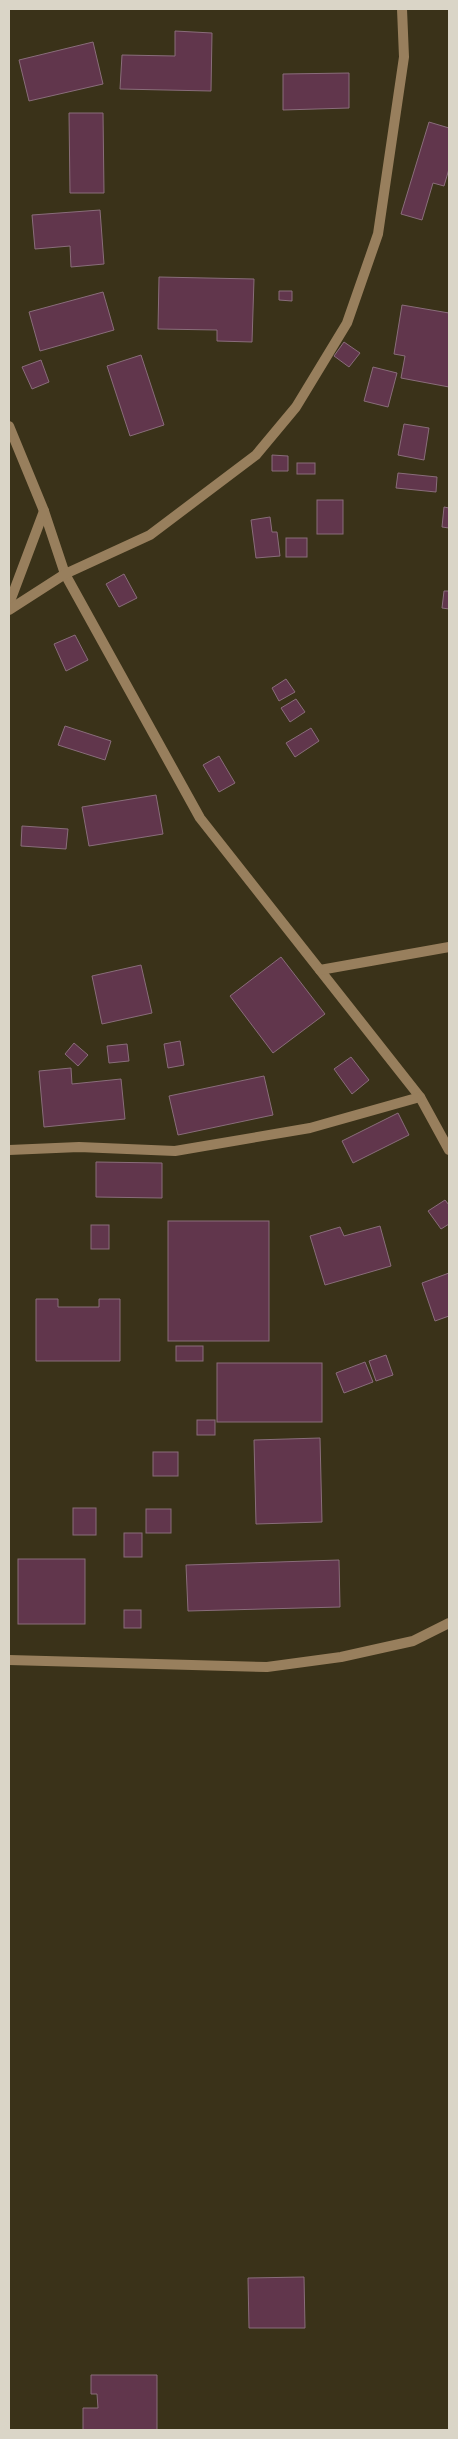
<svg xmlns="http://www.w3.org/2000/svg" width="458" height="2439" font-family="Bitter,serif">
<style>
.building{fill:#61364c;stroke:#896d7a}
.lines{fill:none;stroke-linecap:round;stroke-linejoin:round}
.minor{stroke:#987f5d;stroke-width:10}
</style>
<rect width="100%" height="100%" fill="#3a3219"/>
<g class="building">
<path d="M 175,31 L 212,33 L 211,91 L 120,89 L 122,55 L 175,56 Z"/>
<path d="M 93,42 L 103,84 L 29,101 L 19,60 Z"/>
<path d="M 349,73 L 349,108 L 283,110 L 283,74 Z"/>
<path d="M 69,113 L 103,113 L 104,193 L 70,193 Z"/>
<path d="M 429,122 L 449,128 L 449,169 L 444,186 L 433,183 L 422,220 L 401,214 Z"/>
<path d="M 100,210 L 104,264 L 71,267 L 70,246 L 35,249 L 32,215 Z"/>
<path d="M 159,277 L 254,279 L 252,342 L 217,341 L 217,330 L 158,329 Z"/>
<path d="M 279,291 L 292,291 L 292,301 L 279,300 Z"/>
<path d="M 103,292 L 114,330 L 40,351 L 29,312 Z"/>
<path d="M 402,305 L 449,313 L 449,387 L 401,378 L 405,356 L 394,354 Z"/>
<path d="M 344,342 L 360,353 L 349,367 L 334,356 Z"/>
<path d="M 141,355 L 164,425 L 130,436 L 107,366 Z"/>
<path d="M 41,360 L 49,382 L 32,389 L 22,367 Z"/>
<path d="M 373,367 L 397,373 L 388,407 L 364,401 Z"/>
<path d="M 404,424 L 429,428 L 424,460 L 398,455 Z"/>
<path d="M 272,455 L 288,456 L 288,471 L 272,471 Z"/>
<rect x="297" y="463" width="18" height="11"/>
<path d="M 398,473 L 437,477 L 436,492 L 396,488 Z"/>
<rect x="317" y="500" width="26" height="34"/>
<path d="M 444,507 L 449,508 L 449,528 L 442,527 Z"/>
<path d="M 270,517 L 272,532 L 277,532 L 280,556 L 256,558 L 251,520 Z"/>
<rect x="286" y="538" width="21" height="19"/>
<path d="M 124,574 L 137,598 L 119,607 L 106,584 Z"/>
<path d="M 444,591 L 449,591 L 449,609 L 442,608 Z"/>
<path d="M 75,635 L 88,660 L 66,671 L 54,644 Z"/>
<path d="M 286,679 L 295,692 L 279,701 L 272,688 Z"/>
<path d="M 296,699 L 305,712 L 290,722 L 281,708 Z"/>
<path d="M 65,726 L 111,741 L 105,760 L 58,745 Z"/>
<path d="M 311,728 L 319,741 L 295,757 L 286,743 Z"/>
<path d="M 219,756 L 235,783 L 219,792 L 203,765 Z"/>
<path d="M 156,795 L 163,834 L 89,846 L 82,807 Z"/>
<path d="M 22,826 L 68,829 L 66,849 L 21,846 Z"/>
<path d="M 281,957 L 325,1014 L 273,1053 L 230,996 Z"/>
<path d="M 141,965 L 152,1013 L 102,1024 L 92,976 Z"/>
<path d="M 180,1041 L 184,1065 L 168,1068 L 164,1044 Z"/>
<path d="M 74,1043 L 88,1055 L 78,1066 L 65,1054 Z"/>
<path d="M 127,1044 L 129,1061 L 109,1063 L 107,1046 Z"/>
<path d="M 351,1057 L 369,1080 L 352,1094 L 334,1069 Z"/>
<path d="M 71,1068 L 72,1084 L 121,1079 L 125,1119 L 44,1127 L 39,1071 Z"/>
<path d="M 264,1076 L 273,1115 L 178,1135 L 169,1096 Z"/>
<path d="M 398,1113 L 409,1135 L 353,1163 L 342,1141 Z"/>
<path d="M 96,1162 L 162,1163 L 162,1198 L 96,1197 Z"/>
<path d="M 445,1200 L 449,1205 L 449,1224 L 441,1229 L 428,1211 Z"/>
<rect x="168" y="1221" width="101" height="120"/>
<rect x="91" y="1225" width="18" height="24"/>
<path d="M 380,1226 L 391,1266 L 325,1285 L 310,1236 L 340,1227 L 344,1236 Z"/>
<path d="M 449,1273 L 449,1316 L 435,1321 L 422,1283 Z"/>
<path d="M 36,1299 L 58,1299 L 58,1307 L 99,1307 L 99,1299 L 120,1299 L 120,1361 L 36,1361 Z"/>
<rect x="176" y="1346" width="27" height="15"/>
<path d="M 386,1355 L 393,1375 L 376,1381 L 369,1361 Z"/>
<path d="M 365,1362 L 373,1382 L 344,1393 L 336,1373 Z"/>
<rect x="217" y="1363" width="105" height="59"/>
<rect x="197" y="1420" width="18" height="15"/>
<path d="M 320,1438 L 322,1522 L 256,1524 L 254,1440 Z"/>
<rect x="153" y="1452" width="25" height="24"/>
<rect x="73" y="1508" width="23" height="27"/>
<rect x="146" y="1509" width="25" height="24"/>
<rect x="124" y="1533" width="18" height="24"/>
<rect x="18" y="1559" width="67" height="65"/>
<path d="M 339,1560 L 340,1607 L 188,1611 L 186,1565 Z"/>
<rect x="124" y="1610" width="17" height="18"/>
<path d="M 304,2277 L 305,2328 L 249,2328 L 248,2278 Z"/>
<path d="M 91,2375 L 157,2375 L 157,2430 L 83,2430 L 83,2408 L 98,2408 L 97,2394 L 91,2394 Z"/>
</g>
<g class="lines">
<g class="minor">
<path d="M 9,426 L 44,511 L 65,574 L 200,818 L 420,1097 L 449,1150"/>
<path d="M 9,604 L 44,511"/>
<path d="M 9,610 L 65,574 L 150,535 L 256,455 L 296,407 L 347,323 L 378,234 L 404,57 L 402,9"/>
<path d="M 320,970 L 449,947"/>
<path d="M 9,1150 L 79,1147 L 175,1151 L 310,1128 L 420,1097"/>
<path d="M 9,1660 L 267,1667 L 341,1657 L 413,1641 L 449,1623"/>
</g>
</g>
<rect width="458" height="2439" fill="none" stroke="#dad5c7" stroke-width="20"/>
</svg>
